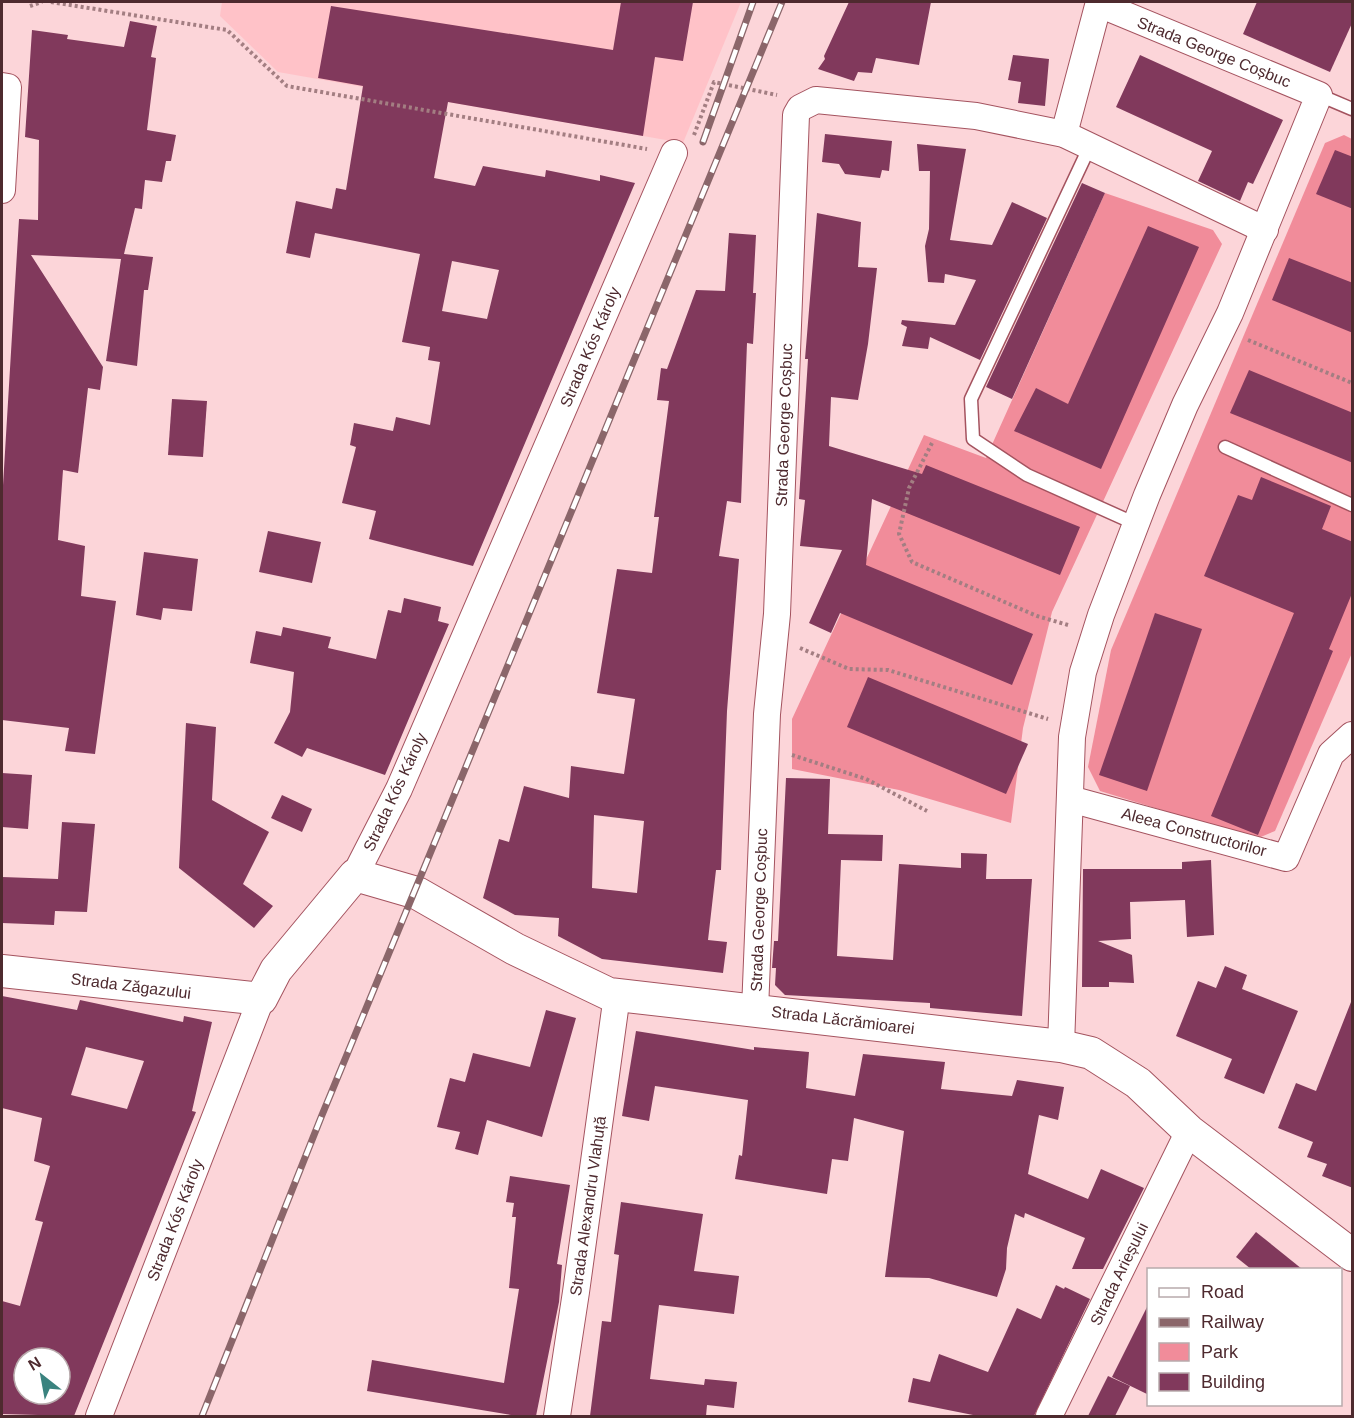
<svg xmlns="http://www.w3.org/2000/svg" width="1354" height="1418" font-family="Helvetica,sans-serif">
<style>
.built{fill:#ffc2c8}
.green{fill:#f18c9a}
.building{fill:#81395c;fill-rule:evenodd}
.lines{fill:none;stroke-linecap:round;stroke-linejoin:round}
.service-casing{stroke:#a4535f;stroke-width:15}
.minor-casing{stroke:#a4535f;stroke-width:28}
.tertiary-casing{stroke:#a4535f;stroke-width:34}
.path{stroke:#a37e82;stroke-width:4;stroke-dasharray:3 3;stroke-linecap:butt}
.service{stroke:#fff;stroke-width:12}
.minor{stroke:#fff;stroke-width:26}
.tertiary{stroke:#fff;stroke-width:32}
.rail-casing{stroke:#8b666a;stroke-width:7}
.rail{stroke:#fff;stroke-width:4.5;stroke-dasharray:14;stroke-linecap:butt}
.labels{text-anchor:middle;dominant-baseline:central;stroke-width:6;stroke-linejoin:round;paint-order:stroke}
.street-label{font-size:16px;fill:#4e2a2f;stroke:#fff}
</style>
<rect width="100%" height="100%" fill="#fcd5d9"/>
<path class="built" d="M 222,2 L 741,2 L 683,143 L 278,72 L 220,16 Z"/>
<g class="green">
<path d="M 1344,135 L 1352,139 L 1352,653 L 1275,831 L 1256,839 L 1100,791 L 1088,767 L 1111,650 L 1325,143 Z"/>
<path d="M 1105,193 L 1213,230 L 1222,244 L 1052,612 L 1023,728 L 1011,823 L 899,790 L 792,769 L 792,719 L 924,435 L 986,458 Z"/>
</g>
<g class="building">
<path d="M 621,2 L 693,2 L 683,61 L 655,57 L 643,136 L 448,102 L 434,178 L 475,186 L 483,166 L 545,177 L 546,170 L 600,181 L 600,175 L 635,183 L 473,566 L 369,539 L 376,511 L 342,503 L 356,447 L 350,445 L 354,423 L 393,431 L 396,417 L 430,425 L 440,362 L 428,360 L 430,347 L 402,342 L 420,254 L 315,233 L 310,258 L 286,253 L 296,201 L 332,209 L 336,188 L 346,190 L 363,86 L 318,78 L 331,6 L 613,50 ZM 452,261 L 499,270 L 487,319 L 442,311 Z"/>
<path d="M 849,2 L 931,2 L 919,65 L 876,58 L 872,73 L 858,72 L 854,81 L 818,69 L 825,59 L 824,56 Z"/>
<path d="M 1257,2 L 1353,2 L 1353,21 L 1330,72 L 1243,34 Z"/>
<path d="M 130,21 L 157,26 L 151,57 L 156,58 L 147,130 L 176,135 L 171,161 L 166,161 L 162,182 L 145,180 L 142,209 L 135,208 L 124,254 L 153,257 L 148,290 L 144,290 L 137,366 L 106,361 L 121,259 L 31,255 L 103,367 L 100,390 L 88,388 L 78,473 L 63,470 L 58,540 L 85,546 L 81,596 L 116,601 L 95,754 L 65,751 L 69,728 L 2,720 L 2,502 L 19,219 L 38,220 L 39,140 L 25,137 L 32,30 L 68,35 L 67,39 L 124,47 Z"/>
<path d="M 1013,55 L 1049,59 L 1045,106 L 1018,103 L 1021,82 L 1008,80 Z"/>
<path d="M 1140,55 L 1283,120 L 1253,184 L 1248,182 L 1240,201 L 1198,181 L 1212,151 L 1116,107 Z"/>
<path d="M 825,134 L 892,141 L 889,171 L 882,170 L 880,178 L 845,174 L 839,164 L 822,162 Z"/>
<path d="M 917,144 L 966,149 L 950,240 L 992,245 L 1012,202 L 1047,218 L 980,360 L 930,337 L 928,349 L 902,346 L 907,327 L 901,324 L 902,320 L 955,325 L 976,280 L 945,274 L 944,283 L 928,282 L 925,246 L 929,229 L 930,171 L 919,171 Z"/>
<path d="M 1335,150 L 1353,157 L 1353,209 L 1316,194 Z"/>
<path d="M 1082,183 L 1105,193 L 1012,399 L 986,387 Z"/>
<path d="M 817,213 L 861,222 L 858,267 L 877,268 L 868,344 L 858,400 L 831,397 L 829,446 L 922,474 L 926,465 L 1080,527 L 1060,575 L 872,499 L 866,565 L 1033,634 L 1012,685 L 840,613 L 831,633 L 809,623 L 842,550 L 800,546 L 805,500 L 799,499 L 808,359 L 805,359 Z"/>
<path d="M 1148,226 L 1199,247 L 1101,469 L 1014,431 L 1036,388 L 1068,404 Z"/>
<path d="M 729,233 L 756,235 L 753,293 L 756,293 L 753,344 L 747,343 L 741,503 L 727,501 L 719,556 L 739,559 L 727,711 L 721,870 L 716,870 L 708,940 L 727,942 L 723,973 L 602,959 L 558,936 L 559,918 L 515,915 L 483,898 L 499,839 L 509,842 L 524,786 L 569,798 L 571,766 L 624,774 L 635,699 L 597,693 L 617,569 L 652,573 L 659,517 L 654,517 L 669,401 L 657,400 L 661,368 L 667,369 L 696,290 L 725,291 ZM 594,815 L 644,821 L 637,893 L 592,888 Z"/>
<path d="M 1289,258 L 1353,283 L 1353,333 L 1272,300 Z"/>
<path d="M 1249,370 L 1353,413 L 1353,463 L 1230,413 Z"/>
<path d="M 172,399 L 207,401 L 203,457 L 168,455 Z"/>
<path d="M 1261,477 L 1331,506 L 1322,529 L 1353,542 L 1353,591 L 1329,649 L 1333,651 L 1258,835 L 1211,816 L 1294,613 L 1204,576 L 1238,495 L 1252,500 Z"/>
<path d="M 268,531 L 321,542 L 312,583 L 259,572 Z"/>
<path d="M 144,552 L 198,559 L 192,611 L 163,608 L 161,620 L 136,615 Z"/>
<path d="M 404,598 L 441,607 L 438,621 L 449,624 L 385,775 L 307,748 L 302,757 L 274,743 L 290,712 L 294,672 L 250,663 L 256,631 L 281,636 L 283,627 L 331,637 L 328,648 L 376,659 L 388,610 L 401,613 Z"/>
<path d="M 1155,613 L 1202,629 L 1147,791 L 1099,775 Z"/>
<path d="M 868,677 L 1028,744 L 1006,794 L 847,727 Z"/>
<path d="M 186,723 L 216,727 L 212,800 L 269,832 L 243,884 L 273,906 L 254,928 L 179,868 Z"/>
<path d="M 2,773 L 32,775 L 28,829 L 2,827 Z"/>
<path d="M 786,778 L 830,779 L 828,834 L 883,835 L 882,861 L 841,860 L 837,956 L 893,960 L 899,864 L 961,868 L 961,853 L 987,854 L 986,879 L 1032,879 L 1022,1016 L 930,1008 L 930,1003 L 785,995 L 775,985 L 776,968 L 772,968 L 774,941 L 778,941 Z"/>
<path d="M 282,795 L 312,809 L 302,832 L 271,818 Z"/>
<path d="M 62,822 L 95,824 L 87,912 L 55,911 L 54,925 L 2,923 L 2,877 L 58,879 Z"/>
<path d="M 1211,860 L 1214,935 L 1187,937 L 1185,900 L 1130,902 L 1131,939 L 1098,941 L 1132,955 L 1134,983 L 1109,982 L 1109,987 L 1082,987 L 1083,869 L 1182,869 L 1182,862 Z"/>
<path d="M 1225,966 L 1247,975 L 1242,989 L 1298,1011 L 1264,1094 L 1224,1078 L 1232,1059 L 1176,1036 L 1198,981 L 1216,988 Z"/>
<path d="M 2,996 L 77,1010 L 80,1000 L 183,1022 L 184,1016 L 212,1022 L 192,1111 L 196,1112 L 74,1416 L 2,1414 L 2,1301 L 20,1306 L 43,1222 L 35,1220 L 50,1166 L 34,1161 L 42,1118 L 2,1108 ZM 86,1047 L 144,1061 L 127,1109 L 71,1095 ZM 24,1358 L 60,1358 L 60,1394 L 24,1394 Z"/>
<path d="M 1351,1002 L 1353,1003 L 1353,1188 L 1322,1176 L 1327,1164 L 1307,1157 L 1313,1142 L 1278,1128 L 1296,1083 L 1316,1091 Z"/>
<path d="M 546,1010 L 576,1018 L 542,1137 L 487,1120 L 478,1155 L 455,1149 L 460,1132 L 437,1127 L 450,1078 L 465,1082 L 473,1053 L 530,1067 Z"/>
<path d="M 636,1031 L 754,1050 L 754,1047 L 809,1052 L 806,1088 L 855,1096 L 863,1054 L 945,1062 L 941,1089 L 1012,1096 L 1017,1080 L 1064,1087 L 1058,1120 L 1039,1115 L 1028,1174 L 1088,1199 L 1101,1169 L 1144,1188 L 1103,1269 L 1072,1269 L 1085,1238 L 1025,1213 L 1024,1218 L 1015,1214 L 1007,1248 L 1006,1269 L 997,1297 L 929,1278 L 885,1277 L 904,1131 L 854,1118 L 848,1161 L 832,1159 L 827,1194 L 735,1179 L 739,1155 L 742,1156 L 748,1100 L 655,1086 L 649,1121 L 622,1116 Z"/>
<path d="M 510,1176 L 570,1185 L 557,1264 L 562,1265 L 559,1302 L 536,1416 L 517,1416 L 367,1391 L 372,1360 L 504,1383 L 519,1289 L 509,1288 L 516,1217 L 512,1217 L 514,1203 L 506,1202 Z"/>
<path d="M 621,1202 L 703,1214 L 694,1271 L 739,1276 L 734,1314 L 659,1305 L 650,1379 L 704,1385 L 705,1379 L 737,1382 L 734,1408 L 707,1405 L 706,1416 L 590,1416 L 602,1321 L 611,1322 L 619,1255 L 614,1254 Z"/>
<path d="M 1256,1232 L 1302,1269 L 1251,1269 L 1236,1257 Z"/>
<path d="M 1056,1285 L 1064,1289 L 1065,1287 L 1090,1299 L 1034,1416 L 978,1416 L 908,1402 L 913,1378 L 930,1382 L 939,1354 L 988,1372 L 1017,1308 L 1041,1319 Z"/>
<path d="M 1149,1303 L 1149,1395 L 1112,1377 Z"/>
<path d="M 1108,1376 L 1130,1386 L 1115,1416 L 1088,1416 Z"/>
</g>
<g class="lines">
<defs>
<g id="service">
<path d="M 1319,95 L 1352,109"/>
<path d="M 1090,146 L 971,399 L 973,439 L 1027,475 L 1136,524"/>
<path d="M 1225,447 L 1352,505"/>
</g>
<g id="minor">
<path d="M 2,86 L 8,87 L 2,190"/>
<path d="M 1064,134 L 1099,2"/>
<path d="M 1070,799 L 1286,858 L 1331,754 L 1352,735"/>
<path d="M 355,875 L 399,789 L 674,153"/>
<path d="M 755,1010 L 767,714 L 777,614 L 796,115 L 800,108 L 816,100 L 976,116 L 1064,134 L 1265,230"/>
<path d="M 1061,1046 L 1072,737 L 1083,672 L 1101,615 L 1147,495 L 1185,405 L 1230,313 L 1319,95 L 1099,4"/>
<path d="M 99,1416 L 261,999"/>
<path d="M 557,1416 L 576,1292 L 617,995"/>
<path d="M 1049,1416 L 1189,1131"/>
</g>
<path id="tertiary" d="M 2,971 L 261,999 L 276,970 L 355,875 L 417,893 L 515,949 L 609,994 L 1061,1046 L 1091,1053 L 1138,1083 L 1189,1131 L 1352,1255"/>
</defs>
<use href="#service" class="service-casing"/>
<use href="#minor" class="minor-casing"/>
<use href="#tertiary" class="tertiary-casing"/>
<g class="path">
<path d="M 51,2 L 227,30 L 287,86 L 647,149"/>
<path d="M 30,6 L 42,2"/>
<path d="M 694,135 L 714,82 L 777,95"/>
<path d="M 1248,340 L 1352,383"/>
<path d="M 932,443 L 909,488 L 899,534 L 912,562 L 1037,616 L 1068,625"/>
<path d="M 800,648 L 849,669 L 888,670 L 1048,719"/>
<path d="M 792,755 L 866,779 L 927,811"/>
</g>
<use href="#service" class="service"/>
<use href="#minor" class="minor"/>
<use href="#tertiary" class="tertiary"/>
<defs>
<g id="rail">
<path d="M 703,142 L 753,2"/>
<path d="M 202,1416 L 322,1115 L 782,2"/>
</g>
</defs>
<use href="#rail" class="rail-casing"/>
<use href="#rail" class="rail"/>
</g>
<g class="labels">
<g class="street-label">
<text transform="translate(1214 52) rotate(22)">Strada George Coșbuc</text>
<text transform="translate(590 347) rotate(-67)">Strada Kós Károly</text>
<text transform="translate(784 425) rotate(-88)">Strada George Coșbuc</text>
<text transform="translate(395 792) rotate(-65)">Strada Kós Károly</text>
<text transform="translate(1194 832) rotate(15)">Aleea Constructorilor</text>
<text transform="translate(759 910) rotate(-88)">Strada George Coșbuc</text>
<text transform="translate(131 986) rotate(7)">Strada Zăgazului</text>
<text transform="translate(843 1020) rotate(7)">Strada Lăcrămioarei</text>
<text transform="translate(588 1206) rotate(-82)">Strada Alexandru Vlahuță</text>
<text transform="translate(175 1220) rotate(-69)">Strada Kós Károly</text>
<text transform="translate(1119 1274) rotate(-64)">Strada Arieșului</text>
</g>
</g>
<rect width="1354" height="1418" fill="none" stroke="#4e2a2f" stroke-width="6"/>
<rect x="1147" y="1268" width="195" height="138" fill="#ffffff" stroke="#b8aaac" stroke-width="1.5"/>
<rect x="1159" y="1288" width="30" height="9" fill="#ffffff" stroke="#b8aaac" stroke-width="1.5"/>
<text x="1201" y="1298" font-size="18" fill="#4e2a2f">Road</text>
<rect x="1159" y="1318" width="30" height="9" fill="#8b666a" stroke="#b8aaac" stroke-width="1.5"/>
<text x="1201" y="1328" font-size="18" fill="#4e2a2f">Railway</text>
<rect x="1159" y="1343" width="30" height="18" fill="#f18c9a" stroke="#b8aaac" stroke-width="1.5"/>
<text x="1201" y="1358" font-size="18" fill="#4e2a2f">Park</text>
<rect x="1159" y="1373" width="30" height="18" fill="#81395c" stroke="#b8aaac" stroke-width="1.5"/>
<text x="1201" y="1388" font-size="18" fill="#4e2a2f">Building</text>
<g transform="translate(42 1376) rotate(329)"><circle r="28" fill="#ffffff" stroke="#b8aaac" stroke-width="1.5"/>
<path d="M0-4.5L10 22L0 15L-10 22Z" fill="#3a837f"/>
<text y="-9" font-size="16" font-weight="bold" text-anchor="middle" fill="#4e2a2f">N</text>
</g>
</svg>
